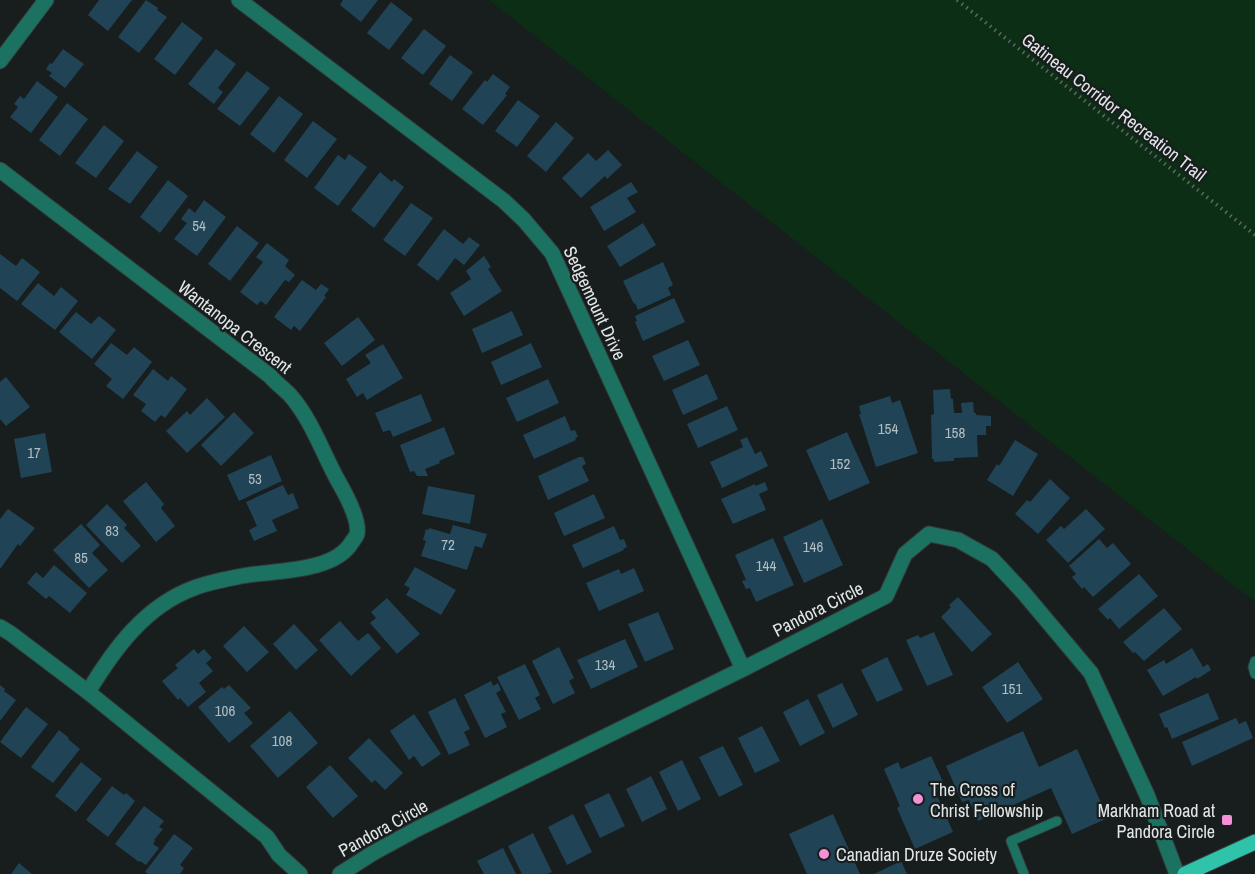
<svg xmlns="http://www.w3.org/2000/svg" width="1255" height="874" font-family="'Archivo Narrow',sans-serif">
<style>
.green{fill:#0b2e15}
.building{fill:#204455}
.lines{fill:none;stroke-linecap:round;stroke-linejoin:round}
.lane-casing{stroke:#34393a;stroke-width:11}
.street-casing{stroke:#34393a;stroke-width:17}
.primary-casing{stroke:#34393a;stroke-width:17}
.path{stroke:#616667;stroke-width:4;stroke-dasharray:1.5 4.5;stroke-linecap:butt}
.lane{stroke:#1b7261;stroke-width:9}
.street{stroke:#1b7261;stroke-width:15}
.primary{stroke:#2fc4a9;stroke-width:15}
.poi-dot{fill:#f391d6;stroke:#181d1e;stroke-width:2}
.labels{text-anchor:middle;dominant-baseline:central;stroke-width:4.5;stroke-linejoin:round;paint-order:stroke}
.number-label{font-size:15px;fill:#b2bec2}
.street-label{font-size:18px;fill:#e2e6e6;stroke:#181d1e}
.poi-label{font-size:18px;fill:#e2e6e6;stroke:#181d1e;text-anchor:start}
</style>
<rect width="100%" height="100%" fill="#181d1e"/>
<path class="green" d="M 489,0 L 1255,0 L 1255,601 L 1229,582 Z"/>
<g class="building">
<path d="M 99,0 L 132,0 L 108,31 L 88,15 Z"/>
<path d="M 146,0 L 158,8 L 157,10 L 167,17 L 139,53 L 118,37 Z"/>
<path d="M 343,0 L 378,0 L 361,22 L 340,5 Z"/>
<path d="M 391,2 L 413,19 L 389,50 L 367,33 Z"/>
<path d="M 182,22 L 203,38 L 175,75 L 154,59 Z"/>
<path d="M 424,29 L 446,46 L 423,75 L 401,58 Z"/>
<path d="M 63,49 L 84,64 L 65,88 L 49,76 L 52,73 L 46,69 L 50,63 L 52,64 Z"/>
<path d="M 216,49 L 236,64 L 218,88 L 223,92 L 214,104 L 188,84 Z"/>
<path d="M 450,55 L 473,72 L 452,101 L 429,84 Z"/>
<path d="M 247,71 L 270,88 L 240,126 L 217,109 Z"/>
<path d="M 493,74 L 510,87 L 505,94 L 507,95 L 483,125 L 462,109 L 485,80 L 487,82 Z"/>
<path d="M 37,81 L 58,97 L 31,133 L 10,117 L 18,107 L 14,104 L 20,96 L 24,99 Z"/>
<path d="M 279,96 L 303,114 L 274,153 L 250,134 Z"/>
<path d="M 518,100 L 540,116 L 517,147 L 495,131 Z"/>
<path d="M 67,103 L 88,119 L 60,156 L 39,140 Z"/>
<path d="M 313,121 L 337,139 L 307,178 L 284,160 Z"/>
<path d="M 556,122 L 574,138 L 546,172 L 527,156 Z"/>
<path d="M 104,125 L 124,141 L 96,178 L 75,163 Z"/>
<path d="M 608,150 L 622,165 L 607,179 L 605,176 L 581,198 L 562,178 L 588,153 L 596,161 Z"/>
<path d="M 137,151 L 158,167 L 130,204 L 108,189 Z"/>
<path d="M 349,154 L 367,167 L 338,206 L 314,188 L 338,155 L 345,160 Z"/>
<path d="M 380,172 L 392,182 L 394,179 L 404,187 L 374,228 L 351,210 Z"/>
<path d="M 168,180 L 188,196 L 160,233 L 140,217 Z"/>
<path d="M 631,182 L 638,192 L 627,198 L 636,212 L 604,231 L 590,207 Z"/>
<path d="M 204,200 L 226,217 L 197,256 L 174,239 L 187,223 L 181,219 L 189,208 L 195,213 Z"/>
<path d="M 411,203 L 433,218 L 405,256 L 383,240 Z"/>
<path d="M 643,223 L 656,245 L 620,267 L 607,246 Z"/>
<path d="M 237,226 L 259,243 L 230,281 L 208,264 Z"/>
<path d="M 444,229 L 463,244 L 469,237 L 480,245 L 464,265 L 455,258 L 438,281 L 417,265 Z"/>
<path d="M 267,243 L 289,260 L 285,266 L 295,275 L 289,282 L 285,280 L 266,305 L 261,301 L 257,305 L 240,292 L 263,262 L 256,257 Z"/>
<path d="M 0,254 L 16,266 L 22,258 L 40,272 L 17,301 L 0,288 Z"/>
<path d="M 484,256 L 491,267 L 488,269 L 502,291 L 464,316 L 450,293 L 471,279 L 466,271 Z"/>
<path d="M 663,262 L 673,285 L 668,288 L 671,295 L 638,310 L 635,303 L 634,304 L 623,281 Z"/>
<path d="M 302,280 L 316,290 L 321,284 L 329,289 L 324,296 L 326,297 L 300,331 L 294,326 L 291,330 L 274,317 Z"/>
<path d="M 38,283 L 54,296 L 61,287 L 78,301 L 55,330 L 21,304 Z"/>
<path d="M 674,298 L 685,322 L 643,341 L 635,322 L 637,321 L 635,316 Z"/>
<path d="M 512,311 L 523,335 L 482,353 L 472,329 Z"/>
<path d="M 76,312 L 91,324 L 99,316 L 116,330 L 92,359 L 59,332 Z"/>
<path d="M 358,317 L 375,340 L 342,366 L 324,343 Z"/>
<path d="M 688,340 L 700,365 L 664,381 L 652,356 Z"/>
<path d="M 111,343 L 127,355 L 134,347 L 152,362 L 123,399 L 106,386 L 112,379 L 94,364 Z"/>
<path d="M 531,343 L 542,367 L 501,385 L 491,362 Z"/>
<path d="M 383,344 L 403,378 L 367,400 L 363,393 L 357,397 L 346,379 L 371,363 L 365,355 Z"/>
<path d="M 153,369 L 168,381 L 171,376 L 187,389 L 165,418 L 161,415 L 155,422 L 141,411 L 146,404 L 133,395 Z"/>
<path d="M 707,374 L 718,399 L 683,415 L 672,390 Z"/>
<path d="M 6,377 L 30,407 L 6,426 L 0,419 L 0,382 Z"/>
<path d="M 548,379 L 559,403 L 517,422 L 506,398 Z"/>
<path d="M 950,389 L 951,399 L 953,399 L 954,413 L 962,413 L 961,403 L 973,402 L 974,413 L 976,413 L 976,415 L 991,416 L 991,426 L 986,426 L 986,435 L 977,435 L 978,457 L 954,458 L 954,461 L 934,462 L 934,459 L 932,459 L 931,415 L 934,414 L 933,390 Z"/>
<path d="M 421,394 L 432,421 L 393,437 L 390,430 L 383,432 L 375,413 Z"/>
<path d="M 890,396 L 892,403 L 900,400 L 918,453 L 876,467 L 859,414 L 861,414 L 859,406 Z"/>
<path d="M 207,398 L 225,417 L 187,453 L 166,431 L 187,411 L 190,415 Z"/>
<path d="M 727,406 L 738,430 L 698,448 L 687,424 Z"/>
<path d="M 234,412 L 254,433 L 221,466 L 201,445 Z"/>
<path d="M 565,416 L 571,431 L 575,430 L 578,437 L 575,438 L 576,440 L 534,459 L 523,435 Z"/>
<path d="M 444,427 L 455,454 L 439,461 L 440,463 L 425,469 L 428,476 L 417,476 L 414,471 L 410,472 L 400,445 Z"/>
<path d="M 847,432 L 870,483 L 829,501 L 806,450 Z"/>
<path d="M 45,433 L 52,472 L 21,478 L 14,439 Z"/>
<path d="M 747,437 L 755,454 L 761,451 L 768,466 L 722,488 L 710,462 L 743,447 L 740,440 Z"/>
<path d="M 1015,440 L 1038,454 L 1013,496 L 987,480 L 997,464 L 999,466 Z"/>
<path d="M 271,455 L 282,481 L 239,501 L 227,475 Z"/>
<path d="M 579,457 L 583,457 L 586,464 L 582,466 L 589,481 L 548,500 L 538,476 Z"/>
<path d="M 1050,479 L 1070,498 L 1038,534 L 1015,514 L 1027,500 L 1030,502 Z"/>
<path d="M 146,482 L 164,504 L 161,508 L 175,526 L 156,542 L 123,501 Z"/>
<path d="M 765,482 L 768,490 L 759,494 L 766,510 L 733,524 L 721,499 L 755,484 L 755,486 Z"/>
<path d="M 283,485 L 288,495 L 293,493 L 299,508 L 272,520 L 277,531 L 254,541 L 249,530 L 257,526 L 246,502 Z"/>
<path d="M 428,486 L 475,495 L 470,524 L 422,514 Z"/>
<path d="M 594,494 L 605,518 L 564,536 L 554,513 Z"/>
<path d="M 107,504 L 127,525 L 124,528 L 141,546 L 122,563 L 86,525 Z"/>
<path d="M 8,509 L 35,528 L 20,546 L 18,544 L 0,569 L 0,519 Z"/>
<path d="M 1086,509 L 1105,529 L 1068,563 L 1046,540 L 1061,526 L 1064,529 Z"/>
<path d="M 822,519 L 843,565 L 804,583 L 783,537 Z"/>
<path d="M 81,524 L 100,545 L 92,553 L 108,570 L 89,588 L 53,550 Z"/>
<path d="M 453,525 L 487,534 L 482,548 L 475,546 L 467,570 L 421,556 L 426,541 L 423,540 L 426,529 L 429,530 L 429,528 L 450,534 Z"/>
<path d="M 614,526 L 620,540 L 624,539 L 627,547 L 623,549 L 624,550 L 583,568 L 572,545 Z"/>
<path d="M 773,538 L 794,585 L 756,602 L 750,588 L 746,589 L 742,581 L 746,580 L 735,555 Z"/>
<path d="M 1099,539 L 1107,548 L 1113,543 L 1131,564 L 1093,597 L 1084,587 L 1082,589 L 1072,577 L 1076,574 L 1069,566 Z"/>
<path d="M 54,565 L 87,593 L 70,613 L 49,596 L 46,599 L 27,583 L 36,572 L 43,578 Z"/>
<path d="M 415,567 L 456,590 L 441,615 L 406,595 L 410,588 L 404,585 Z"/>
<path d="M 634,568 L 644,591 L 599,611 L 586,583 L 619,569 L 621,574 Z"/>
<path d="M 1139,574 L 1158,596 L 1119,629 L 1110,618 L 1108,620 L 1098,609 Z"/>
<path d="M 958,597 L 992,634 L 972,652 L 941,617 L 951,607 L 949,605 Z"/>
<path d="M 387,598 L 420,634 L 397,654 L 370,623 L 376,618 L 371,612 Z"/>
<path d="M 1164,608 L 1182,629 L 1144,661 L 1135,652 L 1133,653 L 1123,642 Z"/>
<path d="M 658,612 L 674,649 L 645,662 L 628,624 Z"/>
<path d="M 340,621 L 358,641 L 368,633 L 381,648 L 351,676 L 319,640 Z"/>
<path d="M 294,624 L 318,650 L 296,670 L 273,644 Z"/>
<path d="M 244,626 L 269,652 L 247,672 L 223,646 Z"/>
<path d="M 934,632 L 953,675 L 927,686 L 906,640 L 918,635 L 920,638 Z"/>
<path d="M 625,639 L 638,667 L 591,689 L 577,660 Z"/>
<path d="M 559,647 L 574,678 L 569,681 L 575,693 L 553,704 L 532,661 Z"/>
<path d="M 1192,648 L 1203,667 L 1208,664 L 1211,670 L 1197,679 L 1196,677 L 1163,696 L 1147,670 L 1164,660 L 1166,664 Z"/>
<path d="M 194,649 L 198,654 L 204,649 L 212,658 L 206,663 L 213,671 L 199,683 L 206,692 L 188,707 L 180,698 L 178,700 L 162,681 L 178,668 L 175,665 Z"/>
<path d="M 887,657 L 903,690 L 877,702 L 861,670 Z"/>
<path d="M 1018,662 L 1043,699 L 1007,723 L 982,687 Z"/>
<path d="M 525,664 L 540,695 L 535,698 L 541,709 L 519,720 L 497,677 Z"/>
<path d="M 491,681 L 493,686 L 498,683 L 501,690 L 496,693 L 506,712 L 501,714 L 507,727 L 485,738 L 464,695 Z"/>
<path d="M 842,683 L 858,715 L 833,728 L 817,695 Z"/>
<path d="M 0,685 L 5,689 L 4,691 L 16,700 L 0,721 Z"/>
<path d="M 229,685 L 251,708 L 244,713 L 253,723 L 229,743 L 198,707 L 222,687 L 224,689 Z"/>
<path d="M 1208,693 L 1219,719 L 1172,739 L 1167,727 L 1165,728 L 1159,714 Z"/>
<path d="M 455,698 L 470,729 L 464,732 L 470,745 L 449,755 L 428,712 Z"/>
<path d="M 808,699 L 825,733 L 800,746 L 783,712 Z"/>
<path d="M 26,707 L 48,724 L 21,758 L 0,742 Z"/>
<path d="M 290,711 L 318,743 L 278,778 L 250,746 Z"/>
<path d="M 414,714 L 441,754 L 422,767 L 414,756 L 409,760 L 390,731 Z"/>
<path d="M 1236,718 L 1239,724 L 1246,721 L 1253,738 L 1192,766 L 1182,742 Z"/>
<path d="M 762,726 L 780,761 L 755,773 L 738,738 Z"/>
<path d="M 59,730 L 69,738 L 68,739 L 80,749 L 53,783 L 31,767 Z"/>
<path d="M 1023,731 L 1039,767 L 1077,749 L 1108,818 L 1072,834 L 1051,788 L 978,821 L 969,800 L 962,802 L 946,766 Z"/>
<path d="M 369,738 L 403,773 L 385,790 L 375,780 L 372,783 L 348,758 Z"/>
<path d="M 723,746 L 743,785 L 719,797 L 699,757 Z"/>
<path d="M 931,756 L 946,788 L 936,793 L 953,832 L 915,849 L 897,808 L 900,806 L 884,769 L 898,762 L 901,769 Z"/>
<path d="M 682,760 L 701,799 L 678,811 L 659,772 Z"/>
<path d="M 81,762 L 102,779 L 76,812 L 55,796 Z"/>
<path d="M 330,765 L 358,796 L 333,818 L 306,787 Z"/>
<path d="M 651,776 L 667,809 L 642,822 L 626,789 Z"/>
<path d="M 112,786 L 124,795 L 126,793 L 135,801 L 108,837 L 86,820 Z"/>
<path d="M 609,793 L 625,826 L 600,838 L 584,805 Z"/>
<path d="M 144,806 L 164,821 L 159,827 L 163,829 L 154,840 L 155,841 L 153,844 L 159,848 L 146,865 L 140,861 L 139,862 L 115,844 Z"/>
<path d="M 573,814 L 592,852 L 567,865 L 548,827 Z"/>
<path d="M 833,814 L 860,874 L 807,874 L 789,834 Z"/>
<path d="M 533,833 L 552,872 L 547,874 L 522,874 L 508,846 Z"/>
<path d="M 174,834 L 193,848 L 180,865 L 184,868 L 180,874 L 148,874 L 145,872 Z"/>
<path d="M 503,848 L 516,874 L 484,874 L 477,861 Z"/>
<path d="M 901,861 L 907,874 L 874,874 Z"/>
<path d="M 19,863 L 32,874 L 11,874 Z"/>
</g>
<g class="lines">
<defs>
<g id="lane">
<path d="M 1255,661 L 1253,667 L 1255,674"/>
<path d="M 1024,874 L 1011,841 L 1057,821"/>
</g>
<g id="street">
<path d="M 239,0 L 504,201 L 524,220 L 552,253 L 743,669"/>
<path d="M 0,61 L 46,0"/>
<path d="M 0,170 L 270,376 C 276,383 284,389 290,395 C 311,419 322,451 337,479 C 344,491 360,520 357,534 C 356,537 354,539 352,542 C 334,573 274,570 242,576 C 227,579 209,582 194,588 C 145,606 114,649 88,692"/>
<path d="M 0,627 L 10,633 L 88,692 L 267,837 L 279,855 L 300,874"/>
<path d="M 340,874 L 373,853 L 417,829 L 743,669 L 886,596 L 905,554 L 929,534 L 958,540 L 992,559 L 1022,591 L 1091,673 L 1147,795 L 1177,874"/>
</g>
<path id="primary" d="M 1185,874 L 1255,842"/>
</defs>
<use href="#lane" class="lane-casing"/>
<use href="#street" class="street-casing"/>
<use href="#primary" class="primary-casing"/>
<path class="path" d="M 957,0 L 1255,235"/>
<use href="#lane" class="lane"/>
<use href="#street" class="street"/>
<use href="#primary" class="primary"/>
</g>
<g class="poi-dot">
<circle cx="918" cy="799" r="6"/>
<rect x="1221" y="814" width="12" height="12" rx="3"/>
<circle cx="824" cy="854" r="6"/>
</g>
<g class="labels">
<g class="number-label">
<text x="199" y="225">54</text>
<text x="888" y="428">154</text>
<text x="955" y="432">158</text>
<text x="34" y="452">17</text>
<text x="840" y="463">152</text>
<text x="255" y="478">53</text>
<text x="112" y="530">83</text>
<text x="448" y="544">72</text>
<text x="813" y="546">146</text>
<text x="81" y="557">85</text>
<text x="766" y="565">144</text>
<text x="605" y="664">134</text>
<text x="1012" y="688">151</text>
<text x="225" y="710">106</text>
<text x="282" y="740">108</text>
</g>
<g class="street-label">
<text transform="translate(1114 107) rotate(38)">Gatineau Corridor Recreation Trail</text>
<text transform="translate(595 303) rotate(65)">Sedgemount Drive</text>
<text transform="translate(235 327) rotate(38)">Wantanopa Crescent</text>
<text transform="translate(818 609) rotate(-27)">Pandora Circle</text>
<text transform="translate(383 828) rotate(-29)">Pandora Circle</text>
</g>
<g class="poi-label">
<text x="930" y="789">The Cross of<tspan x="930" dy="21">Christ Fellowship</tspan></text>
<text x="1215" y="810" text-anchor="end">Markham Road at<tspan x="1215" dy="21">Pandora Circle</tspan></text>
<text x="836" y="854">Canadian Druze Society</text>
</g>
</g>
</svg>
